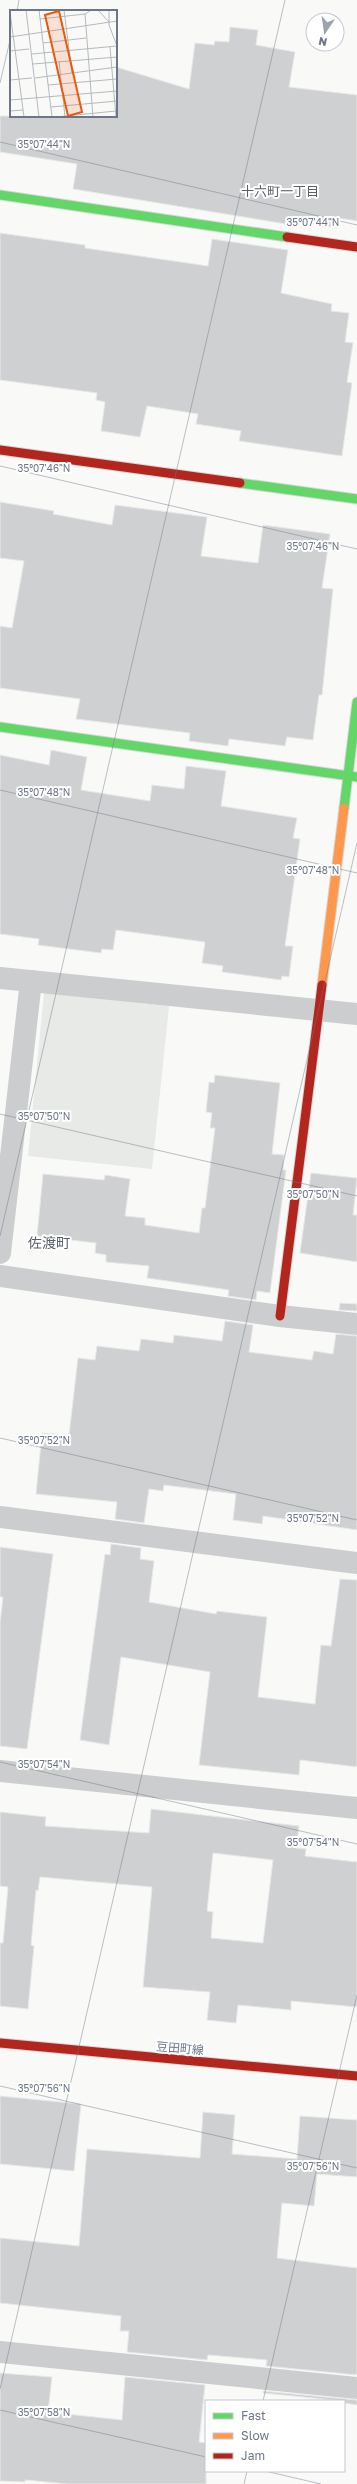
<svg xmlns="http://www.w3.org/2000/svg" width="357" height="2484" font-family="'Golos Text','Noto Sans JP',sans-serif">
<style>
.green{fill:#e7eae6}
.building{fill:#cfd0d2;stroke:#e8e8e8;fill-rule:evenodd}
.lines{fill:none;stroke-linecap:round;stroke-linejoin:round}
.fast-casing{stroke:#d6d7d7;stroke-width:11}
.slow-casing{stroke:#d6d7d7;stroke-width:11}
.jam-casing{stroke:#d6d7d7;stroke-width:11}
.street{stroke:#cccdce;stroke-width:22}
.fast{stroke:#63d668;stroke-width:9}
.slow{stroke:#ff974d;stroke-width:9}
.jam{stroke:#b3261e;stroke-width:9}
.ticks{fill:none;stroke:#6c7686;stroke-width:1;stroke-opacity:0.45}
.labels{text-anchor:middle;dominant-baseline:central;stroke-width:4;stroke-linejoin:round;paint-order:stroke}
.street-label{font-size:12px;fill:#6c7686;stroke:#fff}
.neighbourhood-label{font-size:13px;fill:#59616b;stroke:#fff}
.quarter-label{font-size:14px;fill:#59616b;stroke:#fff}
.inset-road{fill:none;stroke:#b4b9c0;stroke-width:1}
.view{fill:#e8590c;fill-opacity:0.15;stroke:#e8590c;stroke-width:2}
.inset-edge{fill:none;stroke:#6c7686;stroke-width:2}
.ticks-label{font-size:10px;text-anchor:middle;fill:#6c7686;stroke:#fff;stroke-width:4;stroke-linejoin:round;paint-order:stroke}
</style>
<rect width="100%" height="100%" fill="#f9f9f8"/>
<path class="green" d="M 44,993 L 169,1006 L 152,1169 L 28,1156 Z"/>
<g class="building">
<path d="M 230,27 L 258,30 L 256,45 L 295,52 L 289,87 L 357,95 L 357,221 L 339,218 L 337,228 L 292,221 L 292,225 L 73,189 L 77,164 L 0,152 L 0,116 L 116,116 L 116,67 L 189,89 L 195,43 L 214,45 L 215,41 L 229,42 Z"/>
<path d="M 0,233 L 85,245 L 85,248 L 208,266 L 212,239 L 288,250 L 281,293 L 332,304 L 331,311 L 349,313 L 345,342 L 353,343 L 347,382 L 352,383 L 342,456 L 239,441 L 241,431 L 196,424 L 198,414 L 147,406 L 140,437 L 101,431 L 105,402 L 96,400 L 97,393 L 0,380 Z"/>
<path d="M 0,502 L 54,511 L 53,514 L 112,525 L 115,505 L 207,517 L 201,556 L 258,563 L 263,525 L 330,534 L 322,588 L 333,589 L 322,695 L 319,695 L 313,740 L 287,737 L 285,746 L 229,739 L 228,746 L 189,741 L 190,733 L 76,719 L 80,699 L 0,688 L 0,626 L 12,628 L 24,561 L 0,558 Z"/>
<path d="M 51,750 L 87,757 L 81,790 L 150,801 L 152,785 L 184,789 L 186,766 L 226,771 L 221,806 L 297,818 L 293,838 L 300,839 L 285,946 L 293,946 L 289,977 L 282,976 L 281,980 L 222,972 L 223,966 L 202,963 L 205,942 L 116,930 L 113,950 L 102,949 L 101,953 L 38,945 L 39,939 L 0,934 L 0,755 L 49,765 Z"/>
<path d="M 215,1075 L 280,1083 L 272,1154 L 284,1155 L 283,1170 L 286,1170 L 270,1293 L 257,1291 L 256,1300 L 228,1296 L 229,1290 L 147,1278 L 149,1266 L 106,1262 L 106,1255 L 95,1253 L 96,1243 L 37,1236 L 43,1174 L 104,1180 L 105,1175 L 130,1179 L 125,1216 L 145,1218 L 145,1225 L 199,1233 L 202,1208 L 205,1208 L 215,1128 L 210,1128 L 212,1113 L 206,1112 L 209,1082 L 214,1083 Z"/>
<path d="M 311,1173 L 357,1178 L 353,1215 L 357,1215 L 357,1262 L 300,1253 Z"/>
<path d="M 340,1303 L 357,1304 L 357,1311 L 339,1310 Z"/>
<path d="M 225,1321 L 253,1325 L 249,1352 L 312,1360 L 314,1351 L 333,1354 L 336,1334 L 357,1336 L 357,1530 L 263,1516 L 262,1524 L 233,1520 L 236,1494 L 164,1485 L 163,1491 L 149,1489 L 144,1523 L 115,1519 L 117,1502 L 36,1494 L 42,1433 L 69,1435 L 78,1358 L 95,1360 L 97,1346 L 139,1351 L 141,1339 L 173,1343 L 174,1335 L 222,1341 Z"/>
<path d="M 111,1544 L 141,1548 L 140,1559 L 154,1561 L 149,1602 L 216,1614 L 217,1611 L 267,1617 L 258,1697 L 315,1704 L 321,1645 L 331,1646 L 340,1579 L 357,1580 L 357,1767 L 300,1760 L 299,1775 L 199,1765 L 210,1672 L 121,1657 L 109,1745 L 80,1740 L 105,1554 L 110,1555 Z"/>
<path d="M 0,1547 L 53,1554 L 27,1749 L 0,1746 L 0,1623 L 3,1597 L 0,1597 Z"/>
<path d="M 151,1809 L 299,1826 L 296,1848 L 306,1849 L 305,1856 L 357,1862 L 357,2007 L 291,2001 L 291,2010 L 238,2005 L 236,2023 L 207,2020 L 210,1992 L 143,1987 L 152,1887 L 40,1877 L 38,1891 L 36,1890 L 31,1945 L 34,1946 L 28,2009 L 0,2006 L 0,1943 L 3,1943 L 8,1887 L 0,1886 L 0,1812 L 46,1817 L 45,1826 L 149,1833 ZM 213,1853 L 273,1860 L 263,1943 L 211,1938 L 213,1912 L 207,1911 Z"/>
<path d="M 0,2096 L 81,2104 L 74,2171 L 0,2164 Z"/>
<path d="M 203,2112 L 235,2115 L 232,2154 L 297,2159 L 300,2116 L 357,2120 L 357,2177 L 317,2174 L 314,2206 L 282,2203 L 277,2258 L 357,2268 L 357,2375 L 266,2366 L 267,2360 L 208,2355 L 207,2360 L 127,2352 L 129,2331 L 120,2331 L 121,2316 L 0,2303 L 0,2238 L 79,2246 L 87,2149 L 200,2158 Z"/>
<path d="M 0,2373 L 52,2377 L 48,2412 L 122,2420 L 125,2377 L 205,2385 L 199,2442 L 206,2443 L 206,2484 L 68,2484 L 25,2480 L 25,2482 L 0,2481 Z"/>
<path d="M 263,2391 L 357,2400 L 357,2405 L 344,2403 L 344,2401 L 263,2393 Z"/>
</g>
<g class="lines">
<defs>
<g id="fast">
<path d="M 0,195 L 287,237"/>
<path d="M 240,483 L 357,499"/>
<path d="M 0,727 L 357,777"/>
<path d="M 344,808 L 357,702"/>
</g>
<path id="slow" d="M 322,985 L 344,808"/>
<g id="jam">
<path d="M 287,237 L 357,247"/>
<path d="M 0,450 L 240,483"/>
<path d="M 280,1316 L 322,985"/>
<path d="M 0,2043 L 357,2076"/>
</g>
</defs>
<use href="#fast" class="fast-casing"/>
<use href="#slow" class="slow-casing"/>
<use href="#jam" class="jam-casing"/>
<g class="street">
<path d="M 0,978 L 357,1014"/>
<path d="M 0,1253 L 31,981"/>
<path d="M 0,1276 L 280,1316 L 357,1324"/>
<path d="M 0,1517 L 357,1563"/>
<path d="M 0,1771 L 357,1808"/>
<path d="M 0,2352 L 357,2388"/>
</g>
<use href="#fast" class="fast"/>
<use href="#slow" class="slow"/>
<use href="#jam" class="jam"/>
</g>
<path class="ticks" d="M 17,11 L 19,0M 0,83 L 11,36M 0,142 L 357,225M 0,466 L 357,549M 0,790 L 357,873M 0,1114 L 357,1196M 0,1236 L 285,0M 0,1438 L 357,1520M 0,1762 L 357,1844M 0,2086 L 357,2168M 0,2389 L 357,843M 263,2401 L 357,1995M 0,2410 L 206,2457M 265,2471 L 321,2484M 244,2484 L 247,2471"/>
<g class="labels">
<g class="street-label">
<text transform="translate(180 2048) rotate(5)">豆田町線</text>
</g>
<g class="neighbourhood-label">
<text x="280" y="191">十六町一丁目</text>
</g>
<g class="quarter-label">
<text x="49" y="1242">佐渡町</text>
</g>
</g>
<g transform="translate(10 10)">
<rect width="107" height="107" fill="#f9f9f8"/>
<path class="inset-road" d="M 16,0 L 29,107M 29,0 L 42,107M 54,0 L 62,63M 88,0 L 99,12M 99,0 L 99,15 L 107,36M 0,2 L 14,107M 75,4 L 83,107M 30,9 L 75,4 L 81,0M 0,27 L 107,11M 33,33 L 76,28M 100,37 L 106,107M 0,41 L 19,39M 22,44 L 107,36M 49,51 L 55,107M 23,54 L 107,47M 25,68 L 107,57M 0,70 L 22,68M 38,75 L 107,69M 0,90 L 107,81M 41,97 L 107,91M 0,101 L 13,100M 46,107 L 106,101"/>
<path class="view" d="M 49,1 L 72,102 L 58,106 L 35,5 Z"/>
<rect width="107" height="107" class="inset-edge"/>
</g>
<g class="ticks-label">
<text x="44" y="148">35°07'44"N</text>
<text x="313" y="226">35°07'44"N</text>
<text x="44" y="472">35°07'46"N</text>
<text x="313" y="550">35°07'46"N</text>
<text x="44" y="796">35°07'48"N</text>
<text x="313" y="874">35°07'48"N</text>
<text x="44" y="1120">35°07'50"N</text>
<text x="313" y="1198">35°07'50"N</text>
<text x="44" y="1444">35°07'52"N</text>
<text x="313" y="1522">35°07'52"N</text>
<text x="44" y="1768">35°07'54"N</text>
<text x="313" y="1846">35°07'54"N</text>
<text x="44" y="2092">35°07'56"N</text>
<text x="313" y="2170">35°07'56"N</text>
<text x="44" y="2416">35°07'58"N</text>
</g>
<rect x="205" y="2400" width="140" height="72" fill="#ffffff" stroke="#c4c8cf"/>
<rect x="213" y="2413" width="20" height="6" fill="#63d668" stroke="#c4c8cf"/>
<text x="241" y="2420" font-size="12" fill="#6c7686">Fast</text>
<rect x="213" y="2433" width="20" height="6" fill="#ff974d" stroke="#c4c8cf"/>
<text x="241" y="2440" font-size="12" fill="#6c7686">Slow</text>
<rect x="213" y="2453" width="20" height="6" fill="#b3261e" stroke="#c4c8cf"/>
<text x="241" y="2460" font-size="12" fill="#6c7686">Jam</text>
<g transform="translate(325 32) rotate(193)"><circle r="19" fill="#ffffff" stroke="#c4c8cf"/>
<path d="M0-3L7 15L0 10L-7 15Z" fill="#9da4ae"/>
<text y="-6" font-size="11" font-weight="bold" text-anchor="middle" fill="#6c7686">N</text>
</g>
</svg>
